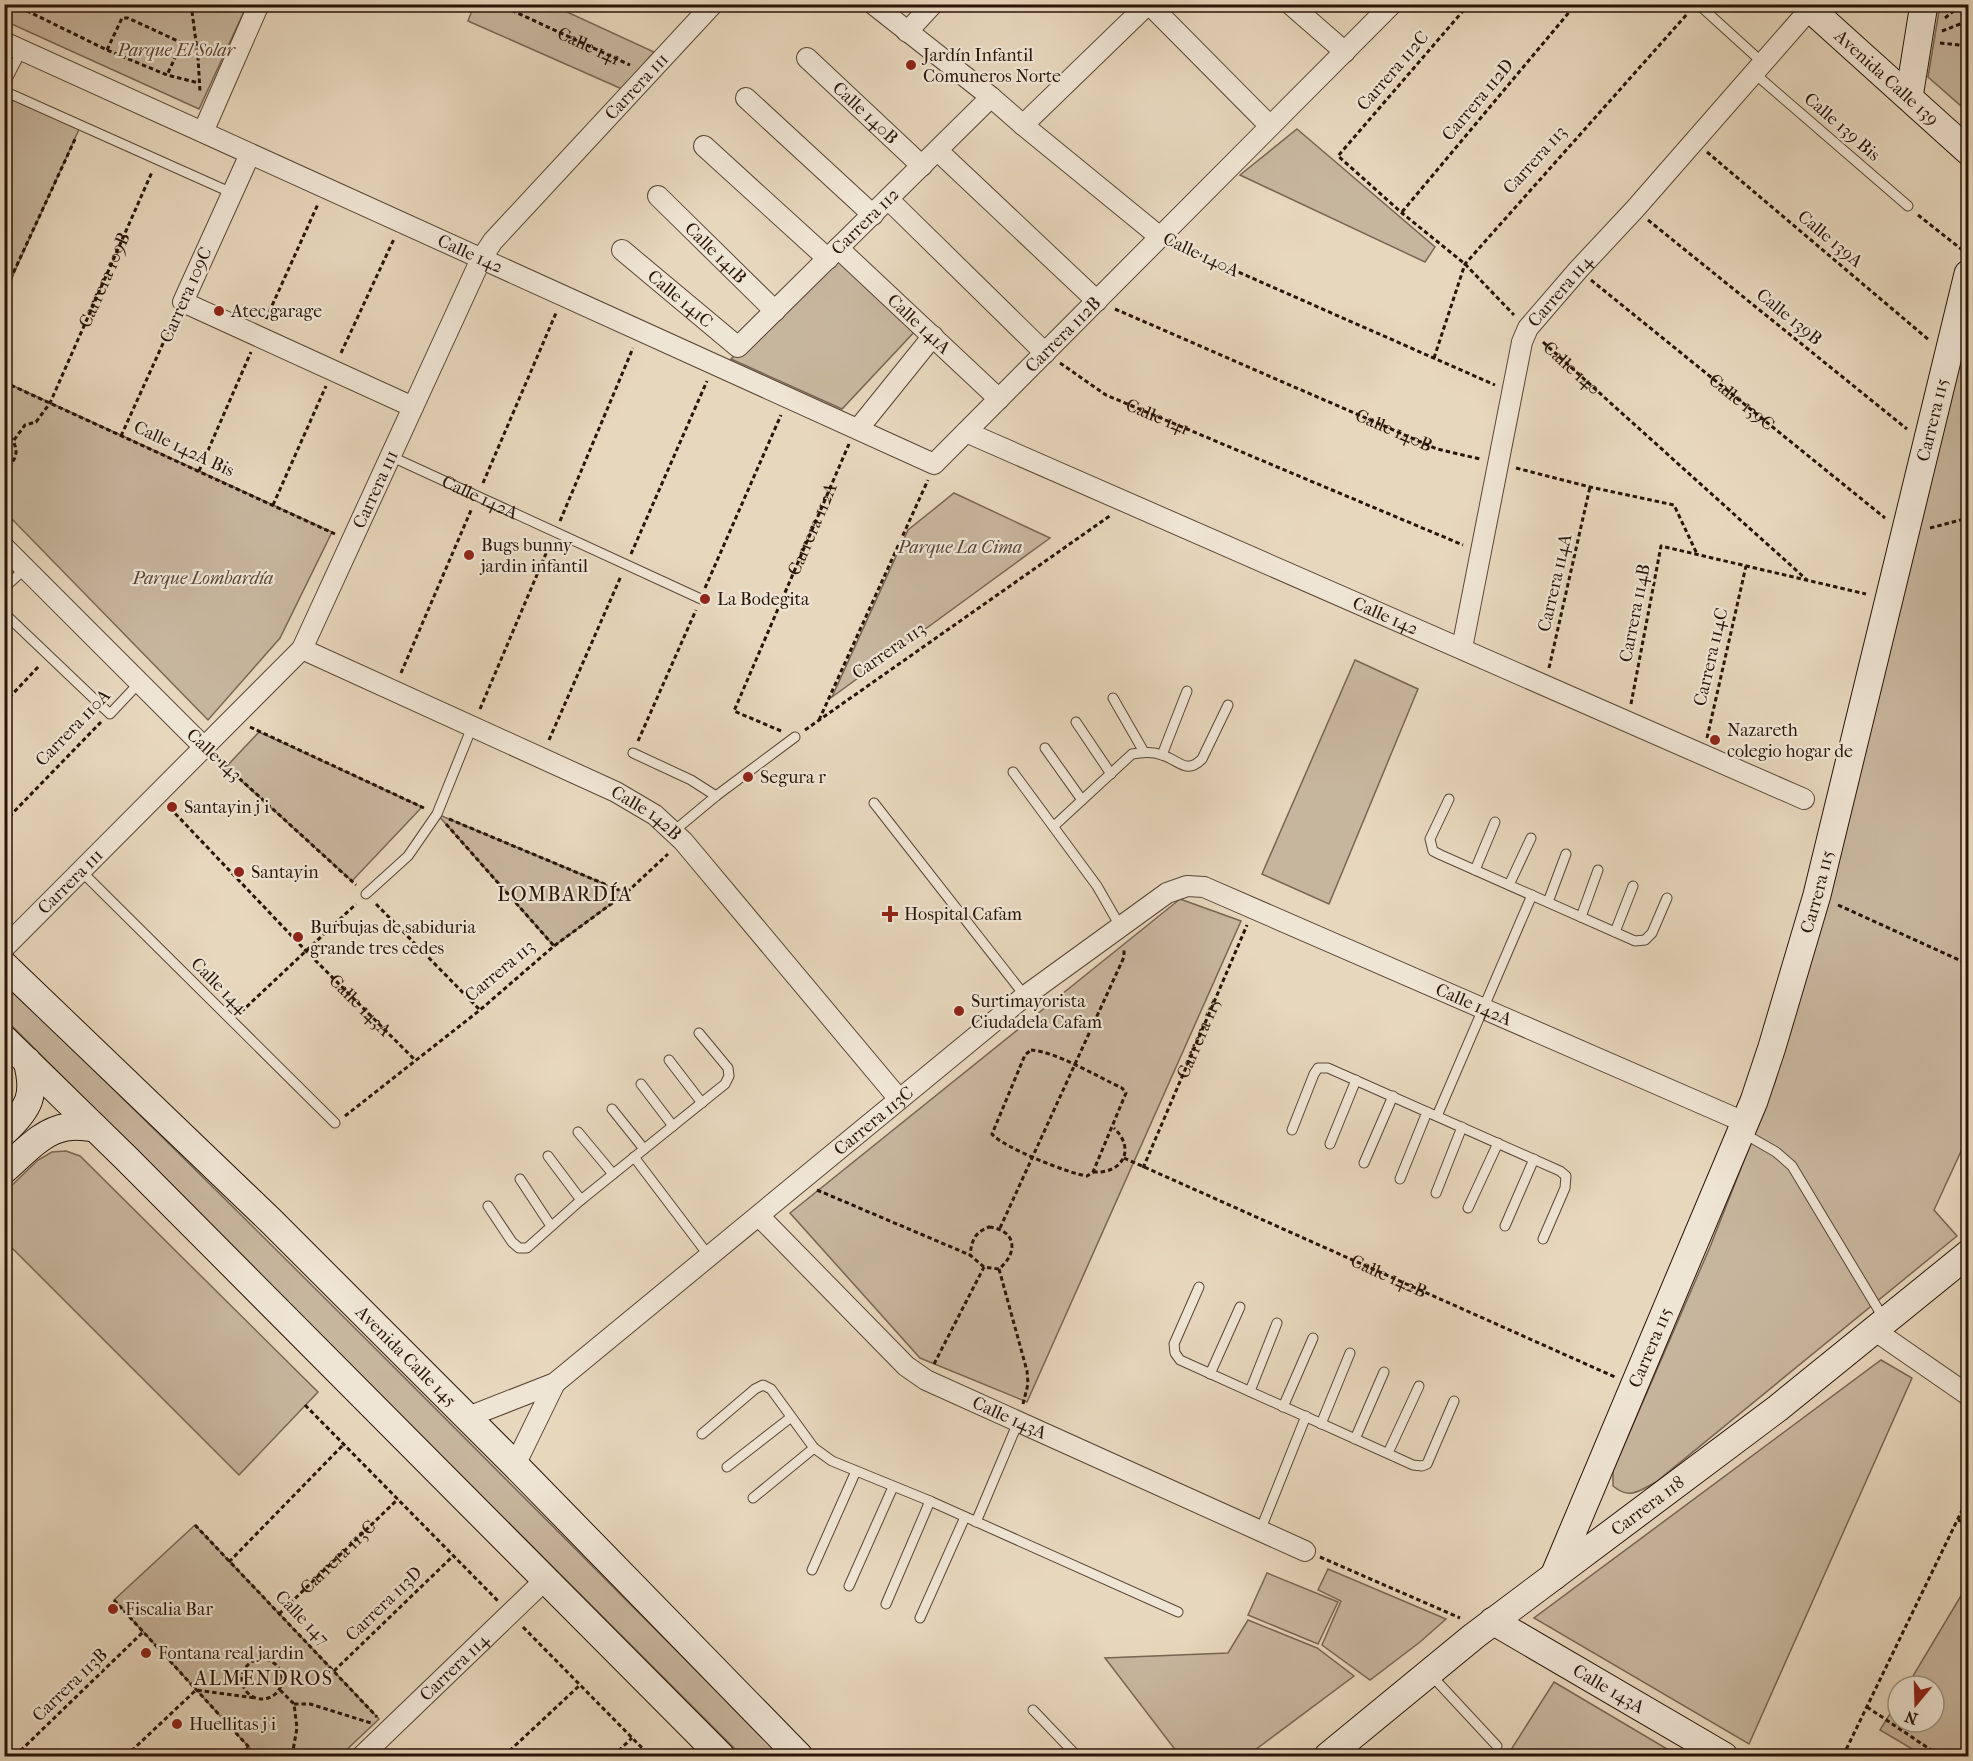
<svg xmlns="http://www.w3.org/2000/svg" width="1973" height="1761" font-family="'IM FELL French Canon',serif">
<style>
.green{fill:#c7b69e;stroke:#786653;stroke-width:1.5}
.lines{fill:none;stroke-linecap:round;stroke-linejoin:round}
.lane-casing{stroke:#584635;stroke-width:11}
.street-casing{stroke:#584635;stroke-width:22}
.secondary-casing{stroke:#281508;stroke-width:29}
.path{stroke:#281508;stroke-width:3;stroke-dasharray:4.5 3;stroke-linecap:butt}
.lane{stroke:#efe5d4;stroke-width:9}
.street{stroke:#efe5d4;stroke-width:20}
.secondary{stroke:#efe5d4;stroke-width:27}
.poi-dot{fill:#8f2418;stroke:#efe5d4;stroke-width:2}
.labels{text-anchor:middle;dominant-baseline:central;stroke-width:4.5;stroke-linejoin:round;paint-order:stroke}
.street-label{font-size:18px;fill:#281508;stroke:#efe5d4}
.park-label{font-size:18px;font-style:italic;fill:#584535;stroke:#efe5d4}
.poi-label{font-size:18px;fill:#281508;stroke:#efe5d4;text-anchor:start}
.neighbourhood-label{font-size:20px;letter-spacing:1.5px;fill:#281508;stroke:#efe5d4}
</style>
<rect width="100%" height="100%" fill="#e7d7bd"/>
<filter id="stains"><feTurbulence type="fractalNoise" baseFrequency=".00333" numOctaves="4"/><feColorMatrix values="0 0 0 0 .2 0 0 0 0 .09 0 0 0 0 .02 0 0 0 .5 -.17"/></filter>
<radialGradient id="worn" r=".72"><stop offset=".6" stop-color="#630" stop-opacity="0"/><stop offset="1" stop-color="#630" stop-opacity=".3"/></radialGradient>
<g class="green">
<path d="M 5,4 L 247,4 L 247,5 L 199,109 L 5,21 Z"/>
<path d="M 474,5 L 552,5 L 654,52 L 622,89 L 468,21 Z"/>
<path d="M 1940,5 L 1968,5 L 1968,112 L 1928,77 Z"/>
<path d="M 5,91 L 81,125 L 5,293 Z"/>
<path d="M 1297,129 L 1435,247 L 1425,262 L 1240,175 Z"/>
<path d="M 833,255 L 917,329 L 842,409 L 731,359 Z"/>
<path d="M 1968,323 L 1968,1136 L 1934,1210 L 1957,1236 L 1656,1482 C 1639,1491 1630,1500 1613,1486 L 1613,1471 L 1710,1247 L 1775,1082 L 1837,861 Z"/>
<path d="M 5,382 L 332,532 L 280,638 L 208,720 L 5,512 Z"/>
<path d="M 954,493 L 1050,538 L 832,697 L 908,530 Z"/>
<path d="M 1355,660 L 1418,689 L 1329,904 L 1262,874 Z"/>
<path d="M 259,732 L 422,807 L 352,881 L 226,767 Z"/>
<path d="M 437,814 L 626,893 L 554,946 Z"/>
<path d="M 1180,899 L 1241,921 L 1027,1402 L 920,1358 L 790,1213 Z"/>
<path d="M 9,987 C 269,1240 525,1498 781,1756 L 742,1756 L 5,1019 L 4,991 Z"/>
<path d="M 66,1151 L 80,1156 L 318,1392 L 239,1475 L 5,1241 L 5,1192 L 38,1160 L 52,1152 Z"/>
<path d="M 1881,1360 L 1912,1378 L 1749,1744 L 1534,1618 Z"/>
<path d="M 195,1525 L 379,1719 L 340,1756 L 257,1756 L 114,1600 Z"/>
<path d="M 1328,1569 L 1446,1619 L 1420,1642 L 1370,1680 L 1322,1645 L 1341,1601 L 1318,1590 Z"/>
<path d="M 1267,1573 L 1338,1602 L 1318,1644 L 1248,1615 Z"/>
<path d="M 1968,1584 L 1968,1756 L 1924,1756 L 1880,1730 L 1898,1701 L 1898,1722 L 1934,1722 L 1934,1686 L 1907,1686 Z"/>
<path d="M 1248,1620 L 1317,1648 L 1354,1676 L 1247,1756 L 1180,1756 L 1105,1658 L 1228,1653 Z"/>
<path d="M 1554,1682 L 1679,1756 L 1507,1756 Z"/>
</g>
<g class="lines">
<defs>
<g id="lane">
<path d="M 1698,4 L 1763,63"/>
<path d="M 1754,73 L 1908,206"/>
<path d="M 4,85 L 22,50"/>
<path d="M 4,91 L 232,193"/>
<path id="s12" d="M 390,456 L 701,599"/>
<path d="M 4,588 L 26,568"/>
<path d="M 4,613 L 110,714 L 140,682"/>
<path d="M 1113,698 L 1144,752"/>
<path d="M 1076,722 L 1111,774"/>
<path d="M 1045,748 L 1082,800"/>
<path d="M 633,753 L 691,780 L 716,796"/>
<path d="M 1162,755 L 1187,691"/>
<path d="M 1013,772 L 1097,886 L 1120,926"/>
<path d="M 1449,799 L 1430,839 L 1433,851 L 1441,855 L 1635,941 L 1645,940 L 1652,933 L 1667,898"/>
<path d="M 874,803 L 1025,996"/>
<path d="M 1054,826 L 1132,754 C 1142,752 1152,751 1162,755 C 1179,760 1186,775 1202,759 L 1228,705"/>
<path d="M 674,831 L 716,796 L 795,737"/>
<path d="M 1475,870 L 1495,822"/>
<path d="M 81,871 L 335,1123"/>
<path d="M 1509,885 L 1531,838"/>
<path d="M 366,894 L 408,856 L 437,814 L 472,727"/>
<path d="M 1548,902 L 1566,854"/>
<path d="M 1581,917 L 1598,870"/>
<path d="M 1615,932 L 1633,886"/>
<path d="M 669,1060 L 702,1103"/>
<path d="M 641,1084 L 673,1126"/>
<path d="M 612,1109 L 644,1149"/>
<path d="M 1437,1116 L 1532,895"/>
<path d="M 1292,1130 L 1314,1074 L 1318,1068 L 1328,1068 L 1560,1171 L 1566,1176 L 1565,1188 L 1543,1239"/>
<path d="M 578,1132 L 613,1174"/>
<path d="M 1743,1133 L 1776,1152 L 1792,1166 L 1884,1319"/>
<path d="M 1330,1144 L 1356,1080"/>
<path d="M 548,1156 L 581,1200"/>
<path d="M 634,1157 L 709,1256"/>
<path d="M 1364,1163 L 1393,1096"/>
<path d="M 520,1179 L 551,1226"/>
<path d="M 1400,1179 L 1427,1112"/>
<path d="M 1436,1193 L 1462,1127"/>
<path d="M 488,1206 L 512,1242 L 519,1248 L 527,1248 L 581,1200 L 725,1084 L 729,1076 L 728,1068 L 699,1033"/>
<path d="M 1468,1208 L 1498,1143"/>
<path d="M 1505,1226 L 1534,1159"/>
<path d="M 1199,1287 L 1174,1344 L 1175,1353 L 1180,1360 L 1413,1465 L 1422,1466 L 1427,1464 L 1454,1401"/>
<path d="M 1210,1374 L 1240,1307"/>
<path d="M 1250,1391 L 1277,1323"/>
<path d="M 1283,1407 L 1313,1338"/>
<path d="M 1321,1424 L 1350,1353"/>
<path d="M 702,1434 L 755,1389 L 763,1385 L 771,1389 L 814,1448 L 832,1461 L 930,1501 L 1178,1612"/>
<path d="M 1355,1439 L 1384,1372"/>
<path d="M 1388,1453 L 1419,1386"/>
<path d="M 727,1467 L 790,1418"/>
<path d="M 753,1498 L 814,1448"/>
<path d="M 976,1522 L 1019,1420"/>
<path d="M 1260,1531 L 1306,1416"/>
<path d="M 812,1570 L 856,1471"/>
<path d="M 849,1586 L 893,1487"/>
<path d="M 886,1604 L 930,1501"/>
<path d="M 920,1618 L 965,1517"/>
<path d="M 1431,1675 L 1497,1746"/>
<path d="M 1033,1710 L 1077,1756"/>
</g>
<g id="street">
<path d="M 873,4 L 991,97 L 1023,125 L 1160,237"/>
<path d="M 1149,4 L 1270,126"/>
<path d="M 1290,4 L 1345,52"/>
<path d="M 907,32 L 933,4"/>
<path id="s13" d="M 4,42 L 934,464 L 1392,4"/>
<path id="s14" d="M 807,58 L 922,166"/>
<path d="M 746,98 L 873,215"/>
<path d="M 1023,125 L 1148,4"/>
<path d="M 203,132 L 259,4"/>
<path d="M 704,146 L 828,259"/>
<path d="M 938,151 L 1097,301"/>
<path d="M 250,154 L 183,302 L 413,407"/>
<path id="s15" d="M 658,196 L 775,311"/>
<path d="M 888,199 L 1045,353"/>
<path id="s16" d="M 838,248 L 999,399"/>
<path id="s17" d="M 622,250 L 738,347 L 991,97"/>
<path d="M 858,429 L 933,336"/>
<path id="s18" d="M 966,432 L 1804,799"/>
<path d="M 4,547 L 204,747"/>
<path id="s19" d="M 1462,648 L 1522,342 L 1528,328 L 1578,270 L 1635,209 L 1810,9"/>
<path id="s20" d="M 302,649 L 616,792 L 655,815 L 683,841 L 899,1099"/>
<path id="s21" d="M 4,948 L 302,649 L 481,259 L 493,241 L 713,4"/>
<path id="s22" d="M 759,1216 L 906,1366 L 926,1380 L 1305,1551"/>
<path d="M 1874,1330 L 1968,1395"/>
<path id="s23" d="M 468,1417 L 555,1383 L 1025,996 L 1167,893 L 1187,886 L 1204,887 L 1744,1122"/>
<path d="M 515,1465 L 555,1383"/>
<path id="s24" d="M 362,1756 L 546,1579"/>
</g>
<g id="secondary">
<path id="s25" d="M 1805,4 L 1968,151"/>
<path d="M 1909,97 L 1924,4"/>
<path id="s26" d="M 4,965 L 271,1221 L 515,1465 L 799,1756"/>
<path d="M 4,1039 L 127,1159 L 721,1756"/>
<path d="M 4,1132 C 30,1108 36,1095 27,1061"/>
<path d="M 4,1170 C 23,1154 41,1131 67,1127 C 76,1125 86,1127 95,1128"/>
<path id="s27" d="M 1554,1576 L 1754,1101 L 1772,1047 L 1817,895 L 1968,274"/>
<path id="s28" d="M 1493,1621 L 1724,1756"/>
<path id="s29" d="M 1328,1756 L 1474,1636 L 1778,1408 L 1968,1254"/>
</g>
</defs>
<use href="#lane" class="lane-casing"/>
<use href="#street" class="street-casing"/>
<use href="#secondary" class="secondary-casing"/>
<g class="path">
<path d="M 13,4 L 107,50 L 167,75 L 199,83"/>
<path d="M 191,4 L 198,57 L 200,92"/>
<path id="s1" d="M 498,4 L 630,65"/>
<path d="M 1469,4 L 1338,156 L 1402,213 L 1465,264 L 1514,315"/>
<path d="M 1945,18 L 1962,4"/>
<path d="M 1942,31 L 1968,21"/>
<path d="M 1940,43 L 1968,46"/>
<path d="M 107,50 L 122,18 L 128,18 L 180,42 L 180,47 L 167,75"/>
<path d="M 1707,152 L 1929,340"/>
<path d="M 1402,212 L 1576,4"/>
<path d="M 1918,215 L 1965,252"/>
<path d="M 1648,220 L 1907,429"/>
<path d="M 1177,245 L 1495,385"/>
<path id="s2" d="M 1591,280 L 1885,518"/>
<path d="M 4,293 L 76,137"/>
<path id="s3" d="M 1115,309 L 1437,449 L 1480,459"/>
<path d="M 266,319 L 318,204"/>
<path id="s4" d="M 1543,342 L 1807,580"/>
<path d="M 341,353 L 394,239"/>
<path d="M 1434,358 L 1465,264 L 1688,13"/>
<path id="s5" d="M 1060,363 L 1106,395 L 1463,545"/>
<path d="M 4,382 L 335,534"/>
<path d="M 4,432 C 18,441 22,460 4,468"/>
<path d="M 121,436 L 175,317"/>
<path id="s6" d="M 14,440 L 25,425 L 36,422 L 50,403 L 152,172"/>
<path d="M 1516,468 L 1590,487 L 1674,505 L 1697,554"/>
<path d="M 199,471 L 251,352"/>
<path d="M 483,483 L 556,313"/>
<path d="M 273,505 L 326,386"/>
<path d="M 560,521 L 633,348"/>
<path d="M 1930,528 L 1968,518"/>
<path d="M 631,554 L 707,381"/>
<path d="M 705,588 L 781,415"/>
<path d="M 1549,668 L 1590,487"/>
<path d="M 401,673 L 472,508"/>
<path d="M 4,703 L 40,665"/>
<path d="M 1631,704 L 1661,546 L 1866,594"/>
<path d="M 480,709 L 550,544"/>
<path d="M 819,720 L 928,480"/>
<path d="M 250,727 L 424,808"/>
<path d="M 805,730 L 1111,515"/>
<path id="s7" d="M 781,731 L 734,711 L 849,444"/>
<path d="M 1707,738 L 1746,566"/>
<path d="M 549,740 L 621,576"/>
<path d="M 638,741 L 696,610"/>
<path d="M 217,758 L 356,885"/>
<path id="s8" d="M 170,808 L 306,951 L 415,1060"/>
<path d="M 449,819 L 626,893"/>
<path d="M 4,822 L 101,722"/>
<path d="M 446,824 L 554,946"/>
<path d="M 376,904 L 480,1010"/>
<path d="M 1838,905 L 1968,964"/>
<path d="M 241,1012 L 356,904"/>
<path d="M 1031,1050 C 1055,1051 1098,1077 1122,1088 L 1126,1093 L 1093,1172 L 1087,1176 C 1070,1174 1002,1147 992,1134 L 1025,1055 Z"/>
<path d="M 345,1116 L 480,1010 L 554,946 L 626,893 L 668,854"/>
<path id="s9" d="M 1124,1158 L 1615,1377"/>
<path id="s10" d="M 1143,1168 L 1247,925"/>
<path d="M 1093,1172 C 1123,1174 1136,1149 1114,1128"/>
<path d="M 817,1190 L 970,1255"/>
<path d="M 989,1227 C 1016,1230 1019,1252 999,1269 L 984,1267 L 970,1255 C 972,1240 974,1233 989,1227 Z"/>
<path d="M 1000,1228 L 1124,957 L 1124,948"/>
<path d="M 999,1269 L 1027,1371 L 1028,1384 L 1023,1404"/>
<path d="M 934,1364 L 984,1267"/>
<path d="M 305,1405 L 498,1601"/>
<path d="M 1958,1520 L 1968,1524"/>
<path d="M 195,1525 L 377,1717"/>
<path d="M 1320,1557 L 1460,1618"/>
<path d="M 229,1562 L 343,1445"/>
<path d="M 114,1600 L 257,1756"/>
<path id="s11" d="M 279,1614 L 398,1499"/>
<path d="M 523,1627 L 650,1756"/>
<circle cx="262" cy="1679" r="20"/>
<path d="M 334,1671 L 453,1556"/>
<path d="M 280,1690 L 294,1704 L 297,1728 L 292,1756"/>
<path d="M 294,1704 L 310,1704 L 371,1723"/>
<path d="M 1867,1707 L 1940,1756"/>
<path d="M 15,1756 L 143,1632"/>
<path d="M 126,1756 L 196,1690 L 255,1698"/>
<path d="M 239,1756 L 249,1747"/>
<path d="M 504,1756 L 580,1685"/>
<path d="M 613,1756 L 632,1738"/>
<path d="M 1843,1756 L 1968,1498"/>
</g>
<use href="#lane" class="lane"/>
<use href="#street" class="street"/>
<use href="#secondary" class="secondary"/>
</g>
<g class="poi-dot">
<circle cx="911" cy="65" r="6"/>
<circle cx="219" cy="311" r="6"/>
<circle cx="469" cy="555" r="6"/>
<circle cx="705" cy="599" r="6"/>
<circle cx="1715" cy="740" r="6"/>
<circle cx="748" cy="777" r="6"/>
<circle cx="172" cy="807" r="6"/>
<circle cx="239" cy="872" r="6"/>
<path d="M887 905h6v6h6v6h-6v6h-6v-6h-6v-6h6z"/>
<circle cx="298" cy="937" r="6"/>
<circle cx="959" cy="1011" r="6"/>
<circle cx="113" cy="1609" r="6"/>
<circle cx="146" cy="1653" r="6"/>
<circle cx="177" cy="1724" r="6"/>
</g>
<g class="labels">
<g class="street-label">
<text stroke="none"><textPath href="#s1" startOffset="100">Calle 141</textPath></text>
<text transform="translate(1393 71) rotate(-49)">Carrera 112C</text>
<text stroke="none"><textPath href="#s25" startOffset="110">Avenida Calle 139</textPath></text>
<text stroke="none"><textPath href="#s21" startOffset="1084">Carrera 111</textPath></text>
<text transform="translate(1478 100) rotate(-50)">Carrera 112D</text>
<text stroke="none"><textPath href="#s14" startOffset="80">Calle 140B</textPath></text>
<text transform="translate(1842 127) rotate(41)">Calle 139 Bis</text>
<text transform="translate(1535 160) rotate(-48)">Carrera 113</text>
<text stroke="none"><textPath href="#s17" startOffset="330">Carrera 112</textPath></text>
<text transform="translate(1830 239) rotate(40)">Calle 139A</text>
<text stroke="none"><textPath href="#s13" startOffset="512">Calle 142</textPath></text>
<text stroke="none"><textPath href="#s15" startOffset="81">Calle 141B</textPath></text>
<text transform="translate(1201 255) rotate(25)">Calle 140A</text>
<text stroke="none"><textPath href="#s6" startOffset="188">Carrera 109B</textPath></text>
<text stroke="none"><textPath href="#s19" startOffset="376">Carrera 114</textPath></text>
<text transform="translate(186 295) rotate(-66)">Carrera 109C</text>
<text stroke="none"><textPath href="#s17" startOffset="76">Calle 141C</textPath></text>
<text transform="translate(1789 317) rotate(39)">Calle 139B</text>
<text stroke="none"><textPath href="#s16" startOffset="111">Calle 141A</textPath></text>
<text stroke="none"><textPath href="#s13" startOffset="1204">Carrera 112B</textPath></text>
<text stroke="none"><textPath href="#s4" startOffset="39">Calle 140</textPath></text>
<text stroke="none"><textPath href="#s2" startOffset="194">Calle 139C</textPath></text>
<text stroke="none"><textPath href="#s5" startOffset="112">Calle 141</textPath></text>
<text stroke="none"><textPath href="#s27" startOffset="1220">Carrera 115</textPath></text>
<text stroke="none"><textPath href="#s3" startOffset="304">Calle 140B</textPath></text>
<text transform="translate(184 449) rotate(25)">Calle 142A Bis</text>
<text stroke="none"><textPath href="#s21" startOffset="598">Carrera 111</textPath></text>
<text stroke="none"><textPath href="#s12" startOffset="99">Calle 142A</textPath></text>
<text stroke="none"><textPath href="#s7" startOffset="249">Carrera 112A</textPath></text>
<text transform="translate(1555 583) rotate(-77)">Carrera 114A</text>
<text transform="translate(1635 613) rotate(-79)">Carrera 114B</text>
<text stroke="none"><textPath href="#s18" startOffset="458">Calle 142</textPath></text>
<text transform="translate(889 651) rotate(-35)">Carrera 113</text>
<text transform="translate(1711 657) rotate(-77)">Carrera 114C</text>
<text transform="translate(73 728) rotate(-46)">Carrera 110A</text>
<text transform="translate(214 755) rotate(43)">Calle 143</text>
<text stroke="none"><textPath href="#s20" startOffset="382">Calle 142B</textPath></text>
<text stroke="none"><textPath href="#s21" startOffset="94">Carrera 111</textPath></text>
<text stroke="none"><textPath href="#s27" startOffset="734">Carrera 115</textPath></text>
<text transform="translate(500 971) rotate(-40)">Carrera 113</text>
<text transform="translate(219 986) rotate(45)">Calle 144</text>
<text stroke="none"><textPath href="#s23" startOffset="1210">Calle 142A</textPath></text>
<text stroke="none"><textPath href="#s8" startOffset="274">Calle 143A</textPath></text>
<text stroke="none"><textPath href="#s10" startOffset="141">Carrera 115</textPath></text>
<text stroke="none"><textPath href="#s23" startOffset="506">Carrera 113C</textPath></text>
<text stroke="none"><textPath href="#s9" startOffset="290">Calle 142B</textPath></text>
<text stroke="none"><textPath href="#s27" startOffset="248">Carrera 115</textPath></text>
<text stroke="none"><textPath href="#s26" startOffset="561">Avenida Calle 145</textPath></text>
<text stroke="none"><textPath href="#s22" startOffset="326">Calle 143A</textPath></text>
<text stroke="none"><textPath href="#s29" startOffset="406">Carrera 118</textPath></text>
<text stroke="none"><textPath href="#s11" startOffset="82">Carrera 113C</textPath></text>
<text transform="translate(384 1604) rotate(-44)">Carrera 113D</text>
<text transform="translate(302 1618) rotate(46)">Calle 147</text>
<text stroke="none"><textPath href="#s24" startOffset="128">Carrera 114</textPath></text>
<text transform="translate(70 1685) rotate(-44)">Carrera 113B</text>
<text stroke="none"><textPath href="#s28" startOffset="134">Calle 143A</textPath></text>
</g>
<g class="park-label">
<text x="176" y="50">Parque El Solar</text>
<text x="960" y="547">Parque La Cima</text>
<text x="203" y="578">Parque Lombardía</text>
</g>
<g class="poi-label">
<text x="923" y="55">Jardín Infantil<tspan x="923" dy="21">Comuneros Norte</tspan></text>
<text x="231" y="311">Atec garage</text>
<text x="481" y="545">Bugs bunny<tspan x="481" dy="21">jardin infantil</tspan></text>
<text x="717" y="599">La Bodegita</text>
<text x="1727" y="730">Nazareth<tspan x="1727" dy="21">colegio hogar de</tspan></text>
<text x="760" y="777">Segura r</text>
<text x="184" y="807">Santayin j i</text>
<text x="251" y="872">Santayin</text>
<text x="904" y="914">Hospital Cafam</text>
<text x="310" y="927">Burbujas de sabiduria<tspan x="310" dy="21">grande tres cedes</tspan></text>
<text x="971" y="1001">Surtimayorista<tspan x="971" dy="21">Ciudadela Cafam</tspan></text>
<text x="125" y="1609">Fiscalia Bar</text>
<text x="158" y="1653">Fontana real jardin</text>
<text x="189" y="1724">Huellitas j i</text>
</g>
<g class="neighbourhood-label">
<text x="565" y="894">LOMBARDÍA</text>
<text x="264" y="1678">ALMENDROS</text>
</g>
</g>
<rect width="1973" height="1761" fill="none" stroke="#e7d7bd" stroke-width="24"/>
<rect x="6" y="6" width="1961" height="1749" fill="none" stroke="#281508" stroke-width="3"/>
<rect x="12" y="12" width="1949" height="1737" fill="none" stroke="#281508" stroke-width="1.5"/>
<g transform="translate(1916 1704) rotate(199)"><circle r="28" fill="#efe5d4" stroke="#9f9282" stroke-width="1.5"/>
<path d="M0-4.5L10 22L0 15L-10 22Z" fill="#8f2418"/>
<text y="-9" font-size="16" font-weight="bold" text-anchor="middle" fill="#281508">N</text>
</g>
<rect width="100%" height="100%" filter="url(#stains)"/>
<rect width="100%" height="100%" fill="url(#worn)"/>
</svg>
